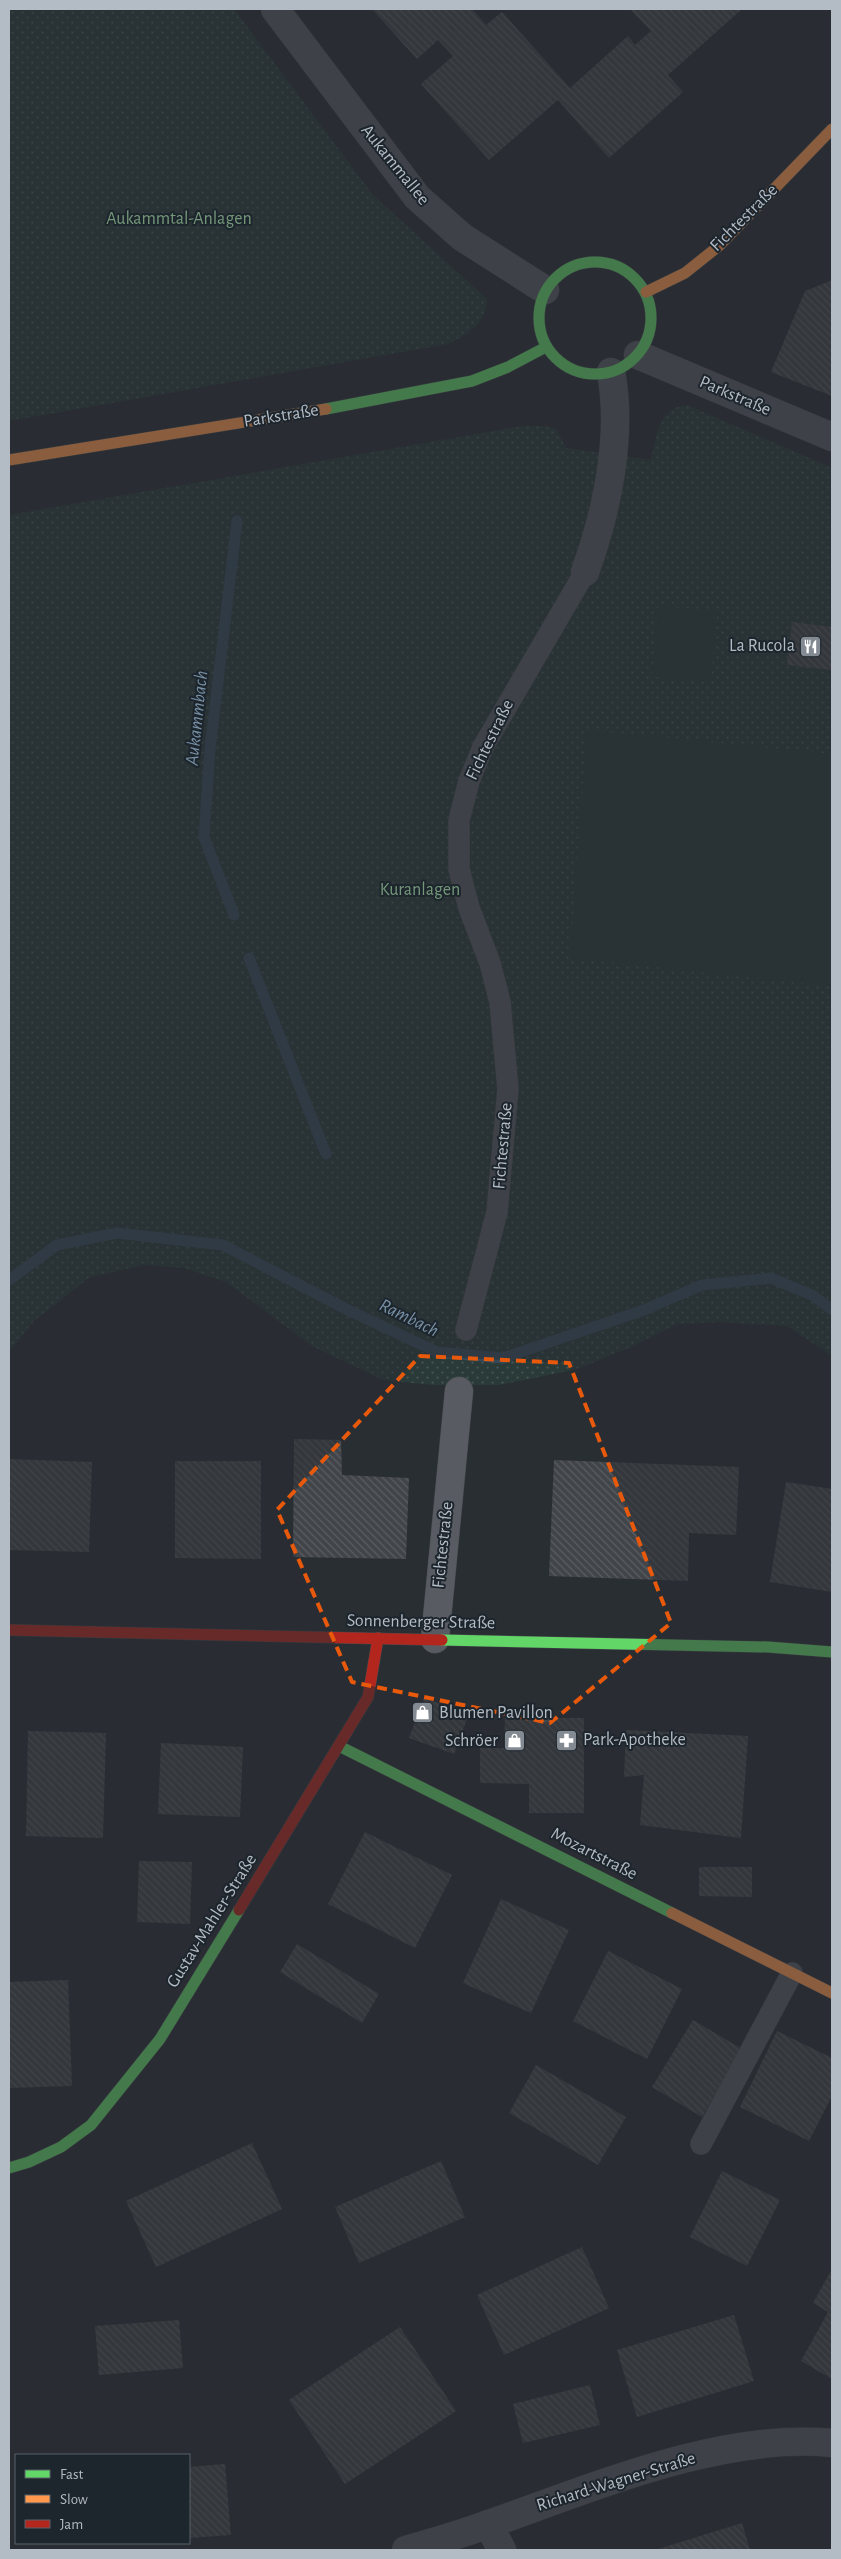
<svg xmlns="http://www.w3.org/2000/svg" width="841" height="2559" font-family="'Alegreya Sans',sans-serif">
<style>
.green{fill:url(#green-dots)}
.pitch{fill:#293a39}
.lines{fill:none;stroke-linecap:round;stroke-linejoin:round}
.stream{stroke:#384959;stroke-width:11}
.building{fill:url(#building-back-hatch)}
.lane-casing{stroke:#464a4e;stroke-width:22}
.street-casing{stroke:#464a4e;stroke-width:29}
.fast-casing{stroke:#464a4e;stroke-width:12}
.slow-casing{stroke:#464a4e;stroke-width:12}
.jam-casing{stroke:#464a4e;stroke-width:12}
.lane{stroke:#585c62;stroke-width:21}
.street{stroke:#585c62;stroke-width:28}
.fast{stroke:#63d668;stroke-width:11}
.slow{stroke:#ff974d;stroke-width:11}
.jam{stroke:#b3261e;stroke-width:11}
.marked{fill:none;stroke:#e8590c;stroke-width:4;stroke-dasharray:10 6;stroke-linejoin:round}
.labels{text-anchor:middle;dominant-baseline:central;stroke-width:4;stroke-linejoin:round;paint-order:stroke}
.street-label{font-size:18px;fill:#b3bbc4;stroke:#1d252d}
.park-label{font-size:18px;fill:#749779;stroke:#1d252d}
.poi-label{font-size:18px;fill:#b3bbc4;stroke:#1d252d;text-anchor:end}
.water-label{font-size:19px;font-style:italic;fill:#778fa4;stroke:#1d252d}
</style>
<defs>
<pattern id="green-dots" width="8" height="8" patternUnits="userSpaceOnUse" patternTransform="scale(1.25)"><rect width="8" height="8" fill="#293a39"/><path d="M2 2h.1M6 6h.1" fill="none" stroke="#465554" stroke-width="1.8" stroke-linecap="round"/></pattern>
<pattern id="building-back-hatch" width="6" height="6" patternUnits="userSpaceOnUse" patternTransform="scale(1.25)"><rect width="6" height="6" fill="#41454a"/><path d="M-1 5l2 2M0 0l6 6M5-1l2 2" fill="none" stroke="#5a5e62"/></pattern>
</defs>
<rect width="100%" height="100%" fill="#292e33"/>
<g class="green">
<path d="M 9,9 L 234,9 L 373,195 L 487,299 C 486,325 469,333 448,344 L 9,421 Z"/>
<path d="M 687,405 L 832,468 L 832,1356 L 787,1326 L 722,1322 L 677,1324 L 631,1347 L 577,1369 L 499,1385 L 433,1385 L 383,1380 L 312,1346 L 226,1282 L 184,1268 L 144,1265 L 90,1277 L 34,1321 L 9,1352 L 9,515 L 523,426 L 545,426 L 556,429 L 566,448 L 651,460 C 656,437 658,408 687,405 Z"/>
</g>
<g class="pitch">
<path d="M 658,606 L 717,611 L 711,682 L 652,677 Z"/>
<path d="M 587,730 L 832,754 L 832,986 L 570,958 Z"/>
</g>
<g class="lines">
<g class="stream">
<path d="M 234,915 L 204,837 L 210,749 L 237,521"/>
<path d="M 249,958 L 326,1154"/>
<path d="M 9,1280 L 57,1245 L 117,1233 L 223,1245 L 348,1310 L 437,1352 L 503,1358 L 644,1310 L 702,1285 L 771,1278 L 814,1296 L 832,1310"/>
</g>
</g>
<g class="building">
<path d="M 372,9 L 472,9 L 486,25 L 502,12 L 570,88 L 628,36 L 635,45 L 651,31 L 630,9 L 742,9 L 668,75 L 683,92 L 609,158 L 558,100 L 489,160 L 421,84 L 453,56 L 438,40 L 417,59 Z"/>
<path d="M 832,277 L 832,396 L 771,372 L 805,291 L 830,281 Z"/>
<path d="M 792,622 L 832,627 L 832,670 L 787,665 Z"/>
<path d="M 294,1439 L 341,1440 L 342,1475 L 409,1478 L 406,1559 L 293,1557 Z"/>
<path d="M 9,1459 L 92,1462 L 89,1552 L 9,1550 Z"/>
<path d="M 554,1460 L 739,1467 L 736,1535 L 689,1533 L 688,1581 L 549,1576 Z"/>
<path d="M 175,1461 L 261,1461 L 261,1559 L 175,1558 Z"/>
<path d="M 786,1482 L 832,1489 L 832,1592 L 770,1582 Z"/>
<path d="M 424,1698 L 469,1714 L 454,1754 L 409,1738 Z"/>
<path d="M 505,1718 L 584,1718 L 584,1813 L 529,1813 L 529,1784 L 480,1783 L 480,1748 L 504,1748 Z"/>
<path d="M 626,1730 L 748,1736 L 741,1838 L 640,1825 L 644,1775 L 624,1777 Z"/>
<path d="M 28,1731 L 106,1733 L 103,1838 L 26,1836 Z"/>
<path d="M 161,1743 L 243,1747 L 240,1817 L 158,1814 Z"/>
<path d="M 365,1832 L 452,1875 L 415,1948 L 328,1904 Z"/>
<path d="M 139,1861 L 192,1862 L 190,1924 L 137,1922 Z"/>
<path d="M 699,1867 L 752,1867 L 752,1897 L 699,1896 Z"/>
<path d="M 501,1899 L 569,1930 L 531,2013 L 463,1983 Z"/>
<path d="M 297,1944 L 379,1994 L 362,2023 L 280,1972 Z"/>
<path d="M 608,1951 L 682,1989 L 647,2059 L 573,2021 Z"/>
<path d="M 68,1980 L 72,2086 L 9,2088 L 9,1982 Z"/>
<path d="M 693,2020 L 742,2049 L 702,2117 L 652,2087 Z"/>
<path d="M 777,2031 L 832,2058 L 832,2096 L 809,2141 L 740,2107 Z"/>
<path d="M 536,2065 L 626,2117 L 598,2165 L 509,2113 Z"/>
<path d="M 252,2143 L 282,2209 L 156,2267 L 126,2201 Z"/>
<path d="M 441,2161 L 465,2217 L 359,2263 L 335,2207 Z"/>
<path d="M 722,2171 L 780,2200 L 747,2266 L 690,2237 Z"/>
<path d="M 582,2247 L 609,2308 L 504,2355 L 477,2295 Z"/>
<path d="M 832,2269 L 832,2379 L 801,2361 L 828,2312 L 813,2303 Z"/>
<path d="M 734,2315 L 754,2381 L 637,2417 L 617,2350 Z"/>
<path d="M 179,2320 L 183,2368 L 99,2375 L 95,2326 Z"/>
<path d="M 400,2327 L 456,2411 L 345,2484 L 289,2400 Z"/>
<path d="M 590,2385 L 600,2425 L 523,2443 L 513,2404 Z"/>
<path d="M 225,2464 L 231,2535 L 189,2538 L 189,2467 Z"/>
<path d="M 742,2523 L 750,2550 L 655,2550 Z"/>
</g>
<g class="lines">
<defs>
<g id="lane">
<path d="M 466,1330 L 497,1212 L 508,1089 L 500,1002 L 490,963 L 469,908 L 459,869 L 459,820 L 469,781 L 483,747 L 585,572"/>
<path d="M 701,2144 L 792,1973"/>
</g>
<g id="street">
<path d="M 275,9 L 417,197 L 462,237 L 545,290"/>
<path d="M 638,355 L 832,437"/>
<path d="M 585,572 C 607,511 623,436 611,372"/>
<path d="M 435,1639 L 459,1391"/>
<path d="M 488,2524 L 502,2550"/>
<path d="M 406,2550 C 434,2542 462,2534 489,2524 C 592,2488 722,2432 832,2443"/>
</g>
<g id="fast">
<circle cx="595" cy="318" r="56"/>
<path d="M 326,409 L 472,381 L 508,367 L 546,347"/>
<path d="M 442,1640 L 768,1647 L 832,1652"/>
<path d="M 339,1746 L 672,1913"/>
<path d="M 9,2168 L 29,2162 L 61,2147 L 91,2125 L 160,2039 L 239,1910"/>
</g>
<g id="slow">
<path d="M 646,292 L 685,273 L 720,245 L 832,129"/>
<path d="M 9,460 L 326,409"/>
<path d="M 672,1913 L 832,1993"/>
</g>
<g id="jam">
<path d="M 9,1630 L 442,1640"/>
<path d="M 239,1910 L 368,1697 L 378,1638"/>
</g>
</defs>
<use href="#lane" class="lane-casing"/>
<use href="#street" class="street-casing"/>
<use href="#fast" class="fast-casing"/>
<use href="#slow" class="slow-casing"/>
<use href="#jam" class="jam-casing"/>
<use href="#lane" class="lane"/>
<use href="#street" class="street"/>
<use href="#fast" class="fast"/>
<use href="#slow" class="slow"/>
<use href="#jam" class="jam"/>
</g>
<path d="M0 0H841V2559H0ZM 420,1356 L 569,1363 L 671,1623 L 550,1723 L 352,1682 L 277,1510 Z" fill="#292e33" fill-opacity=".55" fill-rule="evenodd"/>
<path class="marked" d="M 420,1356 L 569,1363 L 671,1623 L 550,1723 L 352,1682 L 277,1510 Z"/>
<defs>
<symbol id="restaurant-square" viewBox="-11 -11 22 22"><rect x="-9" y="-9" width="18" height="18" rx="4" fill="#838a91" stroke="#1d252d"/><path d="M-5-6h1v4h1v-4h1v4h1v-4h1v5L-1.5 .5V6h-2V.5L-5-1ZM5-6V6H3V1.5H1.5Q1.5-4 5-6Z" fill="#fff"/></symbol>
<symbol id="shop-square" viewBox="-11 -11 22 22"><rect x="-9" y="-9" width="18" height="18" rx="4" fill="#838a91" stroke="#1d252d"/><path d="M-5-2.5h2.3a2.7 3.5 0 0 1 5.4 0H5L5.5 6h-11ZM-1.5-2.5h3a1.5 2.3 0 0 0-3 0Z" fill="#fff"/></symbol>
<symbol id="pharmacy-square" viewBox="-11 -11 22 22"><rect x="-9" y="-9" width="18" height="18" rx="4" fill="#838a91" stroke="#1d252d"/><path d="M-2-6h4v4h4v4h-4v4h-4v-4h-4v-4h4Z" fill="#fff"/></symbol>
</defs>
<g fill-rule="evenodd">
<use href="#restaurant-square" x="798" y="634" width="25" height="25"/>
<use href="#shop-square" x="410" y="1700" width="25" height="25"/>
<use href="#pharmacy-square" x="554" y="1728" width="25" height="25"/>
<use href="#shop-square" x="502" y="1728" width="25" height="25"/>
</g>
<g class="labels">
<g class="street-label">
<text transform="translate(395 165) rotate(51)">Aukammallee</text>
<text transform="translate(744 218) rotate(-45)">Fichtestraße</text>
<text transform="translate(735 396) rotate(23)">Parkstraße</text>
<text transform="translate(281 416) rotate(-9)">Parkstraße</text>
<text transform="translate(490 740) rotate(-64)">Fichtestraße</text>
<text transform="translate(503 1146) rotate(-85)">Fichtestraße</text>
<text transform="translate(443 1545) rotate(-84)">Fichtestraße</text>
<text transform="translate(421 1622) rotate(1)">Sonnenberger Straße</text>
<text transform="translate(594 1854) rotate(27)">Mozartstraße</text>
<text transform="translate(212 1921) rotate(-58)">Gustav-Mahler-Straße</text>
<text transform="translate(616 2482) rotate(-17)">Richard-Wagner-Straße</text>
</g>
<g class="park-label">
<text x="179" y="219">Aukammtal-Anlagen</text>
<text x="420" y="890">Kuranlagen</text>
</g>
<g class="poi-label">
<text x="795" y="646">La Rucola</text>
<text x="439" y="1713" text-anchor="start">Blumen Pavillon</text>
<text x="583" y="1740" text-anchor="start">Park-Apotheke</text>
<text x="498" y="1741">Schröer</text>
</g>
<g class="water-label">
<text transform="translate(197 718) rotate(-84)">Aukammbach</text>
<text transform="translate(409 1318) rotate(26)">Rambach</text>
</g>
</g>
<rect width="841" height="2559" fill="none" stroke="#b3bbc4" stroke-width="20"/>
<rect x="15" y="2454" width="175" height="90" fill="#1d252d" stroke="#596169"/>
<rect x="25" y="2470" width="25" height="8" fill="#63d668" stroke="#596169"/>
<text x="60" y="2479" font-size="15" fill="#b3bbc4">Fast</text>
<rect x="25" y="2495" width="25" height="8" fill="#ff974d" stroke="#596169"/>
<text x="60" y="2504" font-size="15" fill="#b3bbc4">Slow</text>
<rect x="25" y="2520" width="25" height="8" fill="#b3261e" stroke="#596169"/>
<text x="60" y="2529" font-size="15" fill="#b3bbc4">Jam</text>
</svg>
